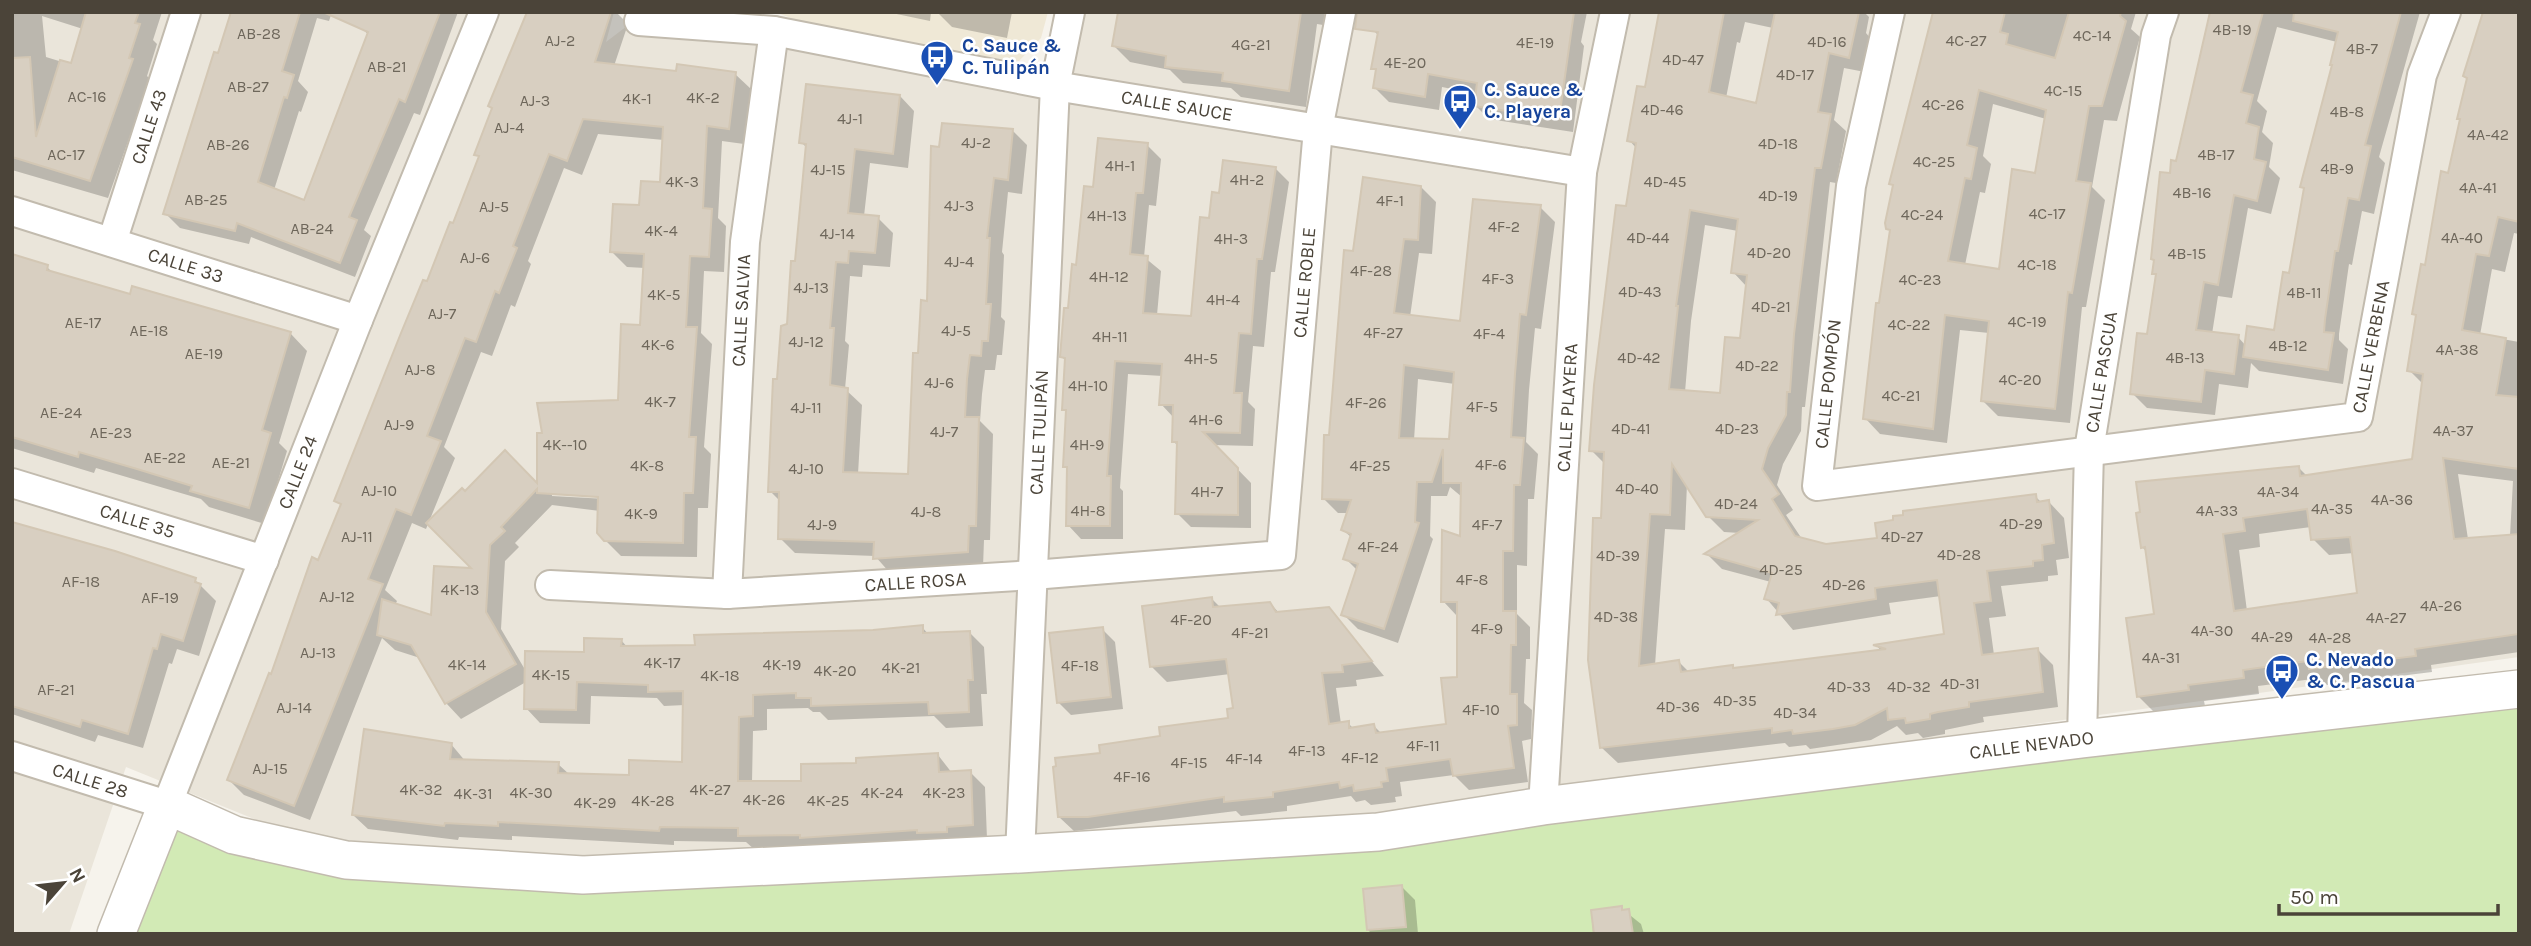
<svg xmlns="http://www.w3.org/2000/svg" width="2531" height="946" font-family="Karla,sans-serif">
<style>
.residential{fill:#eae5da}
.education{fill:#efe8d6}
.green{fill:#d2eab5}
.shadow{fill:#0003;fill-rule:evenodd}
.building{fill:#d8cfc1;stroke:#d3c7b4;stroke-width:2;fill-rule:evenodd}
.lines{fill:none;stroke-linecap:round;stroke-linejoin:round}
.minor-casing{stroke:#c2bbae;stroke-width:32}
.tertiary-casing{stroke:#c2bbae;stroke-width:40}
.minor{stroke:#fff;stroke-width:28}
.tertiary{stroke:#fff;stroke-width:37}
.labels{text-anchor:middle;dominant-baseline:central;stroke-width:5;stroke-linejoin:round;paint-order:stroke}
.number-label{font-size:16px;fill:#6e675b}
.transit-label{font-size:19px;font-weight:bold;fill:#164399;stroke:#fff;text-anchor:start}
.street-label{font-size:19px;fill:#4b4439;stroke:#fff}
</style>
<rect width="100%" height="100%" fill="#f6f3ec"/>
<path class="residential" d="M 12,12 L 614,12 L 606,42 L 644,13 L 1046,87 L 1066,12 L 2519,12 L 2519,657 L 825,891 L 296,836 L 126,767 L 69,934 L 12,934 Z"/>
<path class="education" d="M 775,12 L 1048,12 L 1041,38 L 1018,62 L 812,26 Z"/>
<path class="green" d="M 2519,689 L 2519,934 L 116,934 L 167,805 L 346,860 L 1020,854 Z"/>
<g class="shadow">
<path d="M 12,12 L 162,12 L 153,40 L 157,44 L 147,76 L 150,79 L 108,198 L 12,170 ZM 42,16 L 83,29 L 72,65 L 46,57 Z"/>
<path d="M 233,12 L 332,12 L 329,21 L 317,18 L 298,81 L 308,92 L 301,112 L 299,111 L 274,190 L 305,202 L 369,35 L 361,28 L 367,12 L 458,12 L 420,115 L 414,113 L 364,230 L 371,236 L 355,277 L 251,237 L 249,244 L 180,228 L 165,213 Z"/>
<path d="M 527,12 L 616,12 L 628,24 L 614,66 L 677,73 L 735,74 L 751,89 L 744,144 L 722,141 L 718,218 L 726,226 L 724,272 L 704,271 L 701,333 L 712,344 L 704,447 L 711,454 L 708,508 L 698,508 L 697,557 L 621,556 L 605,540 L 600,511 L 552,505 L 515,543 L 519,547 L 505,561 L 501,629 L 527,673 L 621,640 L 628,648 L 696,647 L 922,627 L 929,635 L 969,632 L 984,647 L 987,694 L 981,694 L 983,726 L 946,728 L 934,716 L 828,720 L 820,712 L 813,712 L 808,708 L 767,709 L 767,730 L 753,731 L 752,782 L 803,782 L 858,764 L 938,755 L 952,773 L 970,772 L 985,787 L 987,839 L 755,850 L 746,842 L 674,841 L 674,845 L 512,836 L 512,840 L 459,837 L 458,840 L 368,829 L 353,815 L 451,744 L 466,762 L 558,764 L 570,775 L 631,777 L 684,764 L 685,705 L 664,706 L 657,698 L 591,696 L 590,724 L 540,723 L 526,708 L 526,682 L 461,719 L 446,703 L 420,658 L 395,650 L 382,638 L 310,820 L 244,795 L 229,780 L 342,506 L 336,500 L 480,158 L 476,154 ZM 598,134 L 664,140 L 662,184 L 641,207 L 612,252 L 627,267 L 645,268 L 641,326 L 619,401 L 539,487 L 465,493 L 476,570 L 433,617 L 395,605 L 397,601 L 385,590 L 412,523 L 426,529 L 455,458 L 444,447 L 481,352 L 492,356 L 511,305 L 515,307 L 531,264 L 528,261 L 564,168 L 582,175 ZM 552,492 L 607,496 L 607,499 L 552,496 Z"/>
<path d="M 887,12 L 931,12 L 930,21 Z"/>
<path d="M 937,12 L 1012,12 L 1007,38 L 952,27 Z"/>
<path d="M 1120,12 L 1325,12 L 1323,25 L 1317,24 L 1306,107 L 1241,97 L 1231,88 L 1183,83 L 1170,70 L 1130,62 L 1114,46 Z"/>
<path d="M 1377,12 L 1587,12 L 1581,42 L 1584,46 L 1573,132 L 1489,119 L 1475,105 L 1477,94 L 1442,87 L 1439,110 L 1389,102 L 1375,88 L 1377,72 L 1373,68 L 1379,36 L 1374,31 Z"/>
<path d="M 1661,12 L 1864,12 L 1869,17 L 1866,33 L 1871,39 L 1865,72 L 1844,68 L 1834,120 L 1846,131 L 1836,183 L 1830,182 L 1805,407 L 1802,407 L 1801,431 L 1783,464 L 1777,485 L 1793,510 L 1786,515 L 1802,539 L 1826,546 L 1879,540 L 2035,496 L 2042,503 L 2049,502 L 2064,518 L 2069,558 L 2056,560 L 2058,575 L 2048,576 L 2048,581 L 2001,586 L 2006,616 L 1989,618 L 1994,655 L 2037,649 L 2053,665 L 2058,707 L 1983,717 L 1984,722 L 1945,730 L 1945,734 L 1923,738 L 1918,733 L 1906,735 L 1897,726 L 1871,740 L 1810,749 L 1806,745 L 1789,747 L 1785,743 L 1618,763 L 1602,748 L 1605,464 L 1591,450 L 1637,149 L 1629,140 L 1646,89 ZM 1745,22 L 1773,28 L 1758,105 L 1726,98 L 1737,42 L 1740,43 ZM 1705,225 L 1738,231 L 1733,272 L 1747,287 L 1742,340 L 1722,395 L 1685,392 L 1691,321 ZM 1687,484 L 1708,516 L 1724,532 L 1740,533 L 1707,554 L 1722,569 L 1771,582 L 1766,598 L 1793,630 L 1891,614 L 1889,603 L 1941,596 L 1946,636 L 1877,646 L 1882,652 L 1735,669 L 1732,666 L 1689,672 L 1679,662 L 1655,665 L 1665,529 L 1685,530 Z"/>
<path d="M 1932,12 L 2136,12 L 2131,29 L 2140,37 L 2117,121 L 2104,120 L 2092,187 L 2105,200 L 2086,307 L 2082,307 L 2070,423 L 1998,416 L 1983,401 L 1989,333 L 1960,330 L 1947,443 L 1880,434 L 1865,418 L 1892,232 L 1887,228 L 1894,187 L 1891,184 L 1934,15 ZM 1993,104 L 2046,119 L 2036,175 L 2000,271 L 1965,265 L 1980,192 L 1985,193 L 1991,164 L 1983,156 Z"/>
<path d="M 2212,12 L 2420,12 L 2379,157 L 2385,163 L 2374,214 L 2362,211 L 2352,265 L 2349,264 L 2339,334 L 2339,340 L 2348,349 L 2343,384 L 2259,371 L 2251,363 L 2248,388 L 2219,384 L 2215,415 L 2147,408 L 2132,393 L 2148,336 L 2157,276 L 2154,273 L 2171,175 L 2177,163 ZM 2277,27 L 2337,42 L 2334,66 L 2302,187 L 2305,190 L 2290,275 L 2275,332 L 2246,346 L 2238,337 L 2212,334 L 2218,296 L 2232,298 L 2248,208 L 2271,214 L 2280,178 L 2269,167 L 2273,143 L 2262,132 L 2267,111 L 2257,101 Z"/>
<path d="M 2519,12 L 2519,234 L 2514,233 L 2505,272 L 2492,269 L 2480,335 L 2519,342 L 2519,652 L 2431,665 L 2432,672 L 2327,685 L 2320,678 L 2258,686 L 2259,694 L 2204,701 L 2205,706 L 2155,713 L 2139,697 L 2156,616 L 2147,552 L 2142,547 L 2298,467 L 2308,477 L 2414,460 L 2424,385 L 2409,370 L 2418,317 L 2414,313 L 2449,175 L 2462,121 L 2459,118 ZM 2458,474 L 2513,481 L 2510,536 L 2468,539 ZM 2311,527 L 2313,539 L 2329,555 L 2354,553 L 2359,595 L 2247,611 L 2239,550 L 2260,547 L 2259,534 Z"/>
<path d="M 900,96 L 914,111 L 908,168 L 870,163 L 864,216 L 878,218 L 893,233 L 890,267 L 863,265 L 862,277 L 850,276 L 845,341 L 849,345 L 845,389 L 862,405 L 858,474 L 910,476 L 944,123 L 1012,130 L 1027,145 L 1022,194 L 1008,192 L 1002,252 L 1004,255 L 1001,317 L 1005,321 L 1002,355 L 997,355 L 995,370 L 985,370 L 982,394 L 980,421 L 993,434 L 990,540 L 984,540 L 983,567 L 890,573 L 875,556 L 795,553 L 780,538 L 780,501 L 770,491 L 779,381 L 797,263 L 807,148 L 801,142 Z"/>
<path d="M 1147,145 L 1161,159 L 1156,206 L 1149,205 L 1144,257 L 1161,271 L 1157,315 L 1192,318 L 1211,220 L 1220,195 L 1275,168 L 1289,182 L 1275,272 L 1271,272 L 1264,347 L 1253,346 L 1248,402 L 1255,409 L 1253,446 L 1214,445 L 1251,483 L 1251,528 L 1191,527 L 1177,513 L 1178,446 L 1173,441 L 1174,418 L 1161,404 L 1163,376 L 1128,374 L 1120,488 L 1123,491 L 1123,539 L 1081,539 L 1068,525 L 1068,470 L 1065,466 L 1068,414 L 1064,409 L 1066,361 L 1062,357 L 1094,189 Z"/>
<path d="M 1421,187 L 1436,202 L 1432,254 L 1419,253 L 1410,317 L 1462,322 L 1540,207 L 1555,222 L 1541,329 L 1535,328 L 1529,390 L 1526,442 L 1538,454 L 1534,499 L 1528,499 L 1527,566 L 1517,565 L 1517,614 L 1530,627 L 1530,659 L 1526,659 L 1524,703 L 1532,710 L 1531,739 L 1522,741 L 1528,782 L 1469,790 L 1454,775 L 1400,782 L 1402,796 L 1395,797 L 1396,802 L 1371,805 L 1365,800 L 1356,802 L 1351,796 L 1287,806 L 1287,811 L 1241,816 L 1236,811 L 1074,831 L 1059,817 L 1102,754 L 1230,720 L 1235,709 L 1230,674 L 1167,682 L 1152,667 L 1211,598 L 1221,608 L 1270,603 L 1280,614 L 1328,609 L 1384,676 L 1356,680 L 1357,686 L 1336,688 L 1341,724 L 1348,723 L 1354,729 L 1374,726 L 1382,734 L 1448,726 L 1459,678 L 1457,616 L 1443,601 L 1461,538 L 1462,497 L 1450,487 L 1447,496 L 1431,496 L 1430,536 L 1433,539 L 1398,643 L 1358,629 L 1343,614 L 1358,571 L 1345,558 L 1352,538 L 1343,530 L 1349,513 L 1338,513 L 1323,498 L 1354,253 ZM 1418,379 L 1455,384 L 1450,441 L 1414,440 Z"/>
<path d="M 12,255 L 47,267 L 54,274 L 131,296 L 133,288 L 291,334 L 307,351 L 279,443 L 287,451 L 265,524 L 209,507 L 201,499 L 96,468 L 94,473 L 12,448 Z"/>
<path d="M 12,524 L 69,542 L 70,538 L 195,580 L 216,601 L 199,656 L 177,649 L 172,664 L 169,663 L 143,748 L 98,735 L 95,742 L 12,714 Z"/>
<path d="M 1102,629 L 1115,642 L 1123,709 L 1071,715 L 1058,702 Z"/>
<path d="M 1402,887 L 1415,900 L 1418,934 L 1372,934 L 1368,930 Z"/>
<path d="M 1621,908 L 1641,924 L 1644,934 L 1593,934 L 1592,911 Z"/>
</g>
<g class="building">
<path d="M 86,12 L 139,12 L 135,23 L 140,24 L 129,58 L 133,59 L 90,181 L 12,157 L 12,58 L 30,57 L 36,137 L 60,60 L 71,63 Z"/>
<path d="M 231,12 L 300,12 L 282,71 L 294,75 L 287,98 L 284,97 L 258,182 L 304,200 L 368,32 L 323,12 L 440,12 L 405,102 L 399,99 L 349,217 L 357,220 L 340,263 L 237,223 L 235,231 L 163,214 L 214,52 L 218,53 Z"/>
<path d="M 527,12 L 611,12 L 595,62 L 676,71 L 677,64 L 736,72 L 729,129 L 707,126 L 703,208 L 712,209 L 709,257 L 690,256 L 686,327 L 697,327 L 689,437 L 696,437 L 693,493 L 684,493 L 683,543 L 604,541 L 597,533 L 598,497 L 537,493 L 537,489 L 501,527 L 505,531 L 490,545 L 486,612 L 516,664 L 445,704 L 411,645 L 377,635 L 382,599 L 431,615 L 434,566 L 471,568 L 426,523 L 462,488 L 465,491 L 505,450 L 537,483 L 537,433 L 542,433 L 537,403 L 618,400 L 621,324 L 640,325 L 644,254 L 610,252 L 613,204 L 639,205 L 641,181 L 660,182 L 663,127 L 583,119 L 567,161 L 549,154 L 513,246 L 517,248 L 499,293 L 495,291 L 476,342 L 465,338 L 427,436 L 441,441 L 411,515 L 396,509 L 368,579 L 383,584 L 294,806 L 227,780 L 269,673 L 271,674 L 312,557 L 318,560 L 341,504 L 334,501 L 401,333 L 423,280 L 427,281 L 450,222 L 453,223 L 479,156 L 474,155 L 492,108 L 488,106 Z"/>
<path d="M 1118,12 L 1301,12 L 1289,91 L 1222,81 L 1223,73 L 1165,67 L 1166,56 L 1112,46 Z"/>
<path d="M 1357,12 L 1574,12 L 1559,119 L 1474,106 L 1477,83 L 1428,74 L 1425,97 L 1373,88 L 1376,69 L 1371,69 L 1378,32 L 1355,29 Z"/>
<path d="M 1659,12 L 1724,12 L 1709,92 L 1756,103 L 1775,12 L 1859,12 L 1849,58 L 1829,53 L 1818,112 L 1831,114 L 1821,168 L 1815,168 L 1794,334 L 1790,392 L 1787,392 L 1786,415 L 1768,448 L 1762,469 L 1779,494 L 1772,499 L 1795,536 L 1826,544 L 1877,538 L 1875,523 L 1893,520 L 1893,516 L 1903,515 L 1903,511 L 2036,494 L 2037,502 L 2049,500 L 2054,543 L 2042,545 L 2043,560 L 2033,561 L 2033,566 L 1987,571 L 1991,601 L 1974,603 L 1982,655 L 2038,648 L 2043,692 L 1969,702 L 1969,707 L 1938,712 L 1930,714 L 1930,719 L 1906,723 L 1905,718 L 1888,720 L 1887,708 L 1855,725 L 1833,729 L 1793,734 L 1792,730 L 1772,733 L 1772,728 L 1600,748 L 1588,660 L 1593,518 L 1601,518 L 1604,452 L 1589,451 L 1594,385 L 1616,205 L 1626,206 L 1636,143 L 1627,141 L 1637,86 L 1645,87 ZM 1690,210 L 1738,219 L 1731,273 L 1747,275 L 1740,338 L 1725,337 L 1720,393 L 1669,389 L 1678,306 L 1676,306 ZM 1672,464 L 1706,517 L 1758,520 L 1704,554 L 1772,573 L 1764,599 L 1779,603 L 1776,615 L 1876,599 L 1875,588 L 1937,580 L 1944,634 L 1873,645 L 1886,649 L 1733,668 L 1733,665 L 1681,672 L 1679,660 L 1639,666 L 1650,514 L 1670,515 Z"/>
<path d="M 1933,12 L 2005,12 L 2000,32 L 2008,34 L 2006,44 L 2055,58 L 2069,12 L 2121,12 L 2120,16 L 2126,21 L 2102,106 L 2089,106 L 2076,181 L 2091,183 L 2072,293 L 2068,292 L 2055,409 L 1981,401 L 1989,321 L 1945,315 L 1933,429 L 1863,419 L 1876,303 L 1879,303 L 1890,230 L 1886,229 L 1885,223 L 1893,185 L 1889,184 ZM 1979,90 L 2046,110 L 2035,173 L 2012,169 L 1999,269 L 1948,261 L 1965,178 L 1971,179 L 1977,148 L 1967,145 Z"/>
<path d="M 2210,12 L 2263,12 L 2241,92 L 2253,95 L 2246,123 L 2259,127 L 2254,159 L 2266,162 L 2257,201 L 2234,195 L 2218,285 L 2204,282 L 2196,330 L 2239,335 L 2234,374 L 2205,370 L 2201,402 L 2130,394 L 2137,333 L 2147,334 L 2156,274 L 2152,274 L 2154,260 L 2151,259 L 2160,172 L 2170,173 L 2171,160 L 2176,161 Z"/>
<path d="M 2294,12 L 2401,12 L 2365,145 L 2371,146 L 2359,200 L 2348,198 L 2338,251 L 2335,251 L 2325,319 L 2324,332 L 2334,333 L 2328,370 L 2243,357 L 2247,326 L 2274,330 L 2283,272 L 2289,273 L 2304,188 L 2300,187 L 2332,65 L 2330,65 L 2338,32 L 2293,21 Z"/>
<path d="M 2483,12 L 2519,12 L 2519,222 L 2498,217 L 2489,256 L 2476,254 L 2462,330 L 2506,338 L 2496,395 L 2519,397 L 2519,469 L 2443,458 L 2454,539 L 2519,534 L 2519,634 L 2415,649 L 2416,656 L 2309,669 L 2308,661 L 2243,670 L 2244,678 L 2188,685 L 2189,690 L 2137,697 L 2126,618 L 2154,614 L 2145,547 L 2141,548 L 2136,513 L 2140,512 L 2136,482 L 2299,466 L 2300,476 L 2412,459 L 2423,374 L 2407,371 L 2416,315 L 2412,314 L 2421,264 L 2425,265 L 2441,171 L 2448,173 L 2460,119 L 2457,119 L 2467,78 L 2463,76 ZM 2307,509 L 2311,540 L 2350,537 L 2357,593 L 2234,611 L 2223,534 L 2245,531 L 2243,518 Z"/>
<path d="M 806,84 L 900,95 L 893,154 L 855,149 L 848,213 L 879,216 L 875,253 L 849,251 L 848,263 L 836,262 L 830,328 L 834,328 L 830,385 L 848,388 L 843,472 L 908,474 L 913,353 L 918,353 L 921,300 L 927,301 L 931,146 L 939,147 L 942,123 L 1013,129 L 1008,180 L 994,178 L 987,238 L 990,238 L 986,304 L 991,304 L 988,341 L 982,341 L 981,356 L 970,355 L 967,379 L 965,417 L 979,417 L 976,526 L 969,526 L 968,552 L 873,559 L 874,542 L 778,539 L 779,492 L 768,492 L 773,379 L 777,379 L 781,326 L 787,324 L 791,261 L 795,261 L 806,144 L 799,143 Z"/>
<path d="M 1098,138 L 1148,143 L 1143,193 L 1136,193 L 1130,254 L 1148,256 L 1143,313 L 1191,316 L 1200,217 L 1209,218 L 1212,192 L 1219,193 L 1223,160 L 1276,167 L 1262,259 L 1257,259 L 1251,334 L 1239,333 L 1234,393 L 1242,393 L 1240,433 L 1203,432 L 1238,468 L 1238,515 L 1175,514 L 1177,442 L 1172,442 L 1173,405 L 1159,405 L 1162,364 L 1115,361 L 1107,476 L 1111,476 L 1110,526 L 1066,526 L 1067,467 L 1063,467 L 1066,410 L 1062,410 L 1065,358 L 1060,357 L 1064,308 L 1068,308 L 1072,264 L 1076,265 L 1084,186 L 1093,187 Z"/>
<path d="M 1363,177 L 1421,186 L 1418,240 L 1404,239 L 1394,313 L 1460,321 L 1473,199 L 1541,205 L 1526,315 L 1520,314 L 1515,374 L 1511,437 L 1524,438 L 1520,485 L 1514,485 L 1513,551 L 1503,551 L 1503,611 L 1516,611 L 1516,645 L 1511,645 L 1510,694 L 1517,694 L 1517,725 L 1508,726 L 1514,768 L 1453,776 L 1450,759 L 1386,768 L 1388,781 L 1381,782 L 1382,787 L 1354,791 L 1353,785 L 1340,788 L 1339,782 L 1273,792 L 1273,797 L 1224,802 L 1224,797 L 1088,817 L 1058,817 L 1053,767 L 1056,766 L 1055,758 L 1100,753 L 1099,745 L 1160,736 L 1159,727 L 1228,718 L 1227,709 L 1233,708 L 1226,659 L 1150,667 L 1142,606 L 1212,597 L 1213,607 L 1270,602 L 1276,612 L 1329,607 L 1372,661 L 1342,665 L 1343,672 L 1322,673 L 1329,724 L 1349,721 L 1349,728 L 1374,724 L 1376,733 L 1446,724 L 1441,678 L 1457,677 L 1457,602 L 1441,602 L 1442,530 L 1460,536 L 1461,483 L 1443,483 L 1443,449 L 1432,482 L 1417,482 L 1415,522 L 1419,523 L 1384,629 L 1341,615 L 1358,564 L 1343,559 L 1351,534 L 1341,530 L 1351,500 L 1322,499 L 1324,435 L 1329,435 L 1344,250 L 1353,251 ZM 1404,365 L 1454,372 L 1449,439 L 1399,438 Z"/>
<path d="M 12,254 L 48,265 L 47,270 L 130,294 L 132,286 L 291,332 L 262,430 L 271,433 L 249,508 L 190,491 L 192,486 L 137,469 L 79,452 L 78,457 L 12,437 Z"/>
<path d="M 12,522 L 115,551 L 196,578 L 195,582 L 201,584 L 183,641 L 161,634 L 157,649 L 153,648 L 128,734 L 82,720 L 80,727 L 12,706 Z"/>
<path d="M 923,625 L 923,633 L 970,631 L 973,680 L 968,680 L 969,712 L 929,714 L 928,702 L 811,706 L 811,698 L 796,698 L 796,693 L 753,695 L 753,716 L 739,717 L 738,781 L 801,781 L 801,764 L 856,763 L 856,758 L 938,753 L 939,772 L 971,770 L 973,825 L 947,827 L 947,832 L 917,833 L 917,830 L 800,838 L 800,835 L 738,836 L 738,828 L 660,827 L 659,831 L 498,822 L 498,826 L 445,823 L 444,826 L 352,815 L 364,729 L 452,743 L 450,759 L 559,762 L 558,773 L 629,775 L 629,760 L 682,762 L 683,691 L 648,692 L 648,685 L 577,682 L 576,710 L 524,709 L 525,651 L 584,652 L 584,638 L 622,639 L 621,646 L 695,645 L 694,635 L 873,630 Z"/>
<path d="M 1103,627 L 1111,697 L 1057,703 L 1049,633 Z"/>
<path d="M 1402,885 L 1406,927 L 1367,930 L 1363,889 Z"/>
<path d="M 1622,906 L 1622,910 L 1629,909 L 1633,934 L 1594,934 L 1591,910 Z"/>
</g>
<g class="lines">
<defs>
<g id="minor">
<path id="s1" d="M 643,12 L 639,21 L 774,31 L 1055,86 L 1582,172"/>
<path id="s2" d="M 1890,12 L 1851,186 L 1817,486 L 2358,417 L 2422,75 L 2446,12"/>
<path id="s3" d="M 12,211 L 358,320"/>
<path id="s4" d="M 112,242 L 186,12"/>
<path id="s5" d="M 12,483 L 264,560"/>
<path id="s6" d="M 550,585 L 727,594 L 1033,575 L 1281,555 L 1318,129 L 1341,12"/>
<path id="s7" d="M 727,594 L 745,242 L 774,31"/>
<path id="s8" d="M 2082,739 L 2089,450 L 2156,35 L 2164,12"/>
<path id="s9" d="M 12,756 L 167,805 L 358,320 L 484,12"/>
<path id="s10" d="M 1543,806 L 1582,172 L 1615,12"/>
<path id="s11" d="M 1020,854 L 1055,86 L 1070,12"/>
</g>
<g id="tertiary">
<path id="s12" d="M 116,934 L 167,805 L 234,835 L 346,860 L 583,875 L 1020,854 L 1378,832 L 1543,806 L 2082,739 L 2519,689"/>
</g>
</defs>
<use href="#minor" class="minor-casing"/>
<use href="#tertiary" class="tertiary-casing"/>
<use href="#minor" class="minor"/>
<use href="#tertiary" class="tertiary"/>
</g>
<defs>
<symbol id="bus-pin" viewBox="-11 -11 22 30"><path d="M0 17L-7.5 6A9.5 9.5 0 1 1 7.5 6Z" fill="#1a4fb4" stroke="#fff"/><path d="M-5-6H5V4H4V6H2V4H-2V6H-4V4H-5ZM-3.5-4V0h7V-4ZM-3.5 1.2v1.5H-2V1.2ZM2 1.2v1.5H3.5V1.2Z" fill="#fff"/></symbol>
</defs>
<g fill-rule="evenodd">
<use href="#bus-pin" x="918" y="38" width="38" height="52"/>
<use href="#bus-pin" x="1441" y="82" width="38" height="52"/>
<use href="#bus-pin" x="2263" y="652" width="38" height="52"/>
</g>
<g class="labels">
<g class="number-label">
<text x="2232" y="29">4B-19</text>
<text x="259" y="33">AB-28</text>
<text x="2092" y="35">4C-14</text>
<text x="560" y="40">AJ-2</text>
<text x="1966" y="40">4C-27</text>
<text x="1827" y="41">4D-16</text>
<text x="1535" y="42">4E-19</text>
<text x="1251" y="44">4G-21</text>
<text x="2362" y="48">4B-7</text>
<text x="1683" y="59">4D-47</text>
<text x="1405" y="62">4E-20</text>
<text x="387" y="66">AB-21</text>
<text x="1795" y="74">4D-17</text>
<text x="248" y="86">AB-27</text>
<text x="2063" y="90">4C-15</text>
<text x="87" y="96">AC-16</text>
<text x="703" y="97">4K-2</text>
<text x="637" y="98">4K-1</text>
<text x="535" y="100">AJ-3</text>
<text x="1943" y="104">4C-26</text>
<text x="1662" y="109">4D-46</text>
<text x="2347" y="111">4B-8</text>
<text x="850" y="118">4J-1</text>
<text x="509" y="127">AJ-4</text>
<text x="2488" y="134">4A-42</text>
<text x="976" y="142">4J-2</text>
<text x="1778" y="143">4D-18</text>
<text x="228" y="144">AB-26</text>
<text x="66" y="154">AC-17</text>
<text x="2216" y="154">4B-17</text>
<text x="1934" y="161">4C-25</text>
<text x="1120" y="165">4H-1</text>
<text x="2337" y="168">4B-9</text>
<text x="828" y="169">4J-15</text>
<text x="1247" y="179">4H-2</text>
<text x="682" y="181">4K-3</text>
<text x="1665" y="181">4D-45</text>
<text x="2478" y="187">4A-41</text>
<text x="2192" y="192">4B-16</text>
<text x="1778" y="195">4D-19</text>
<text x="206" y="199">AB-25</text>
<text x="1390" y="200">4F-1</text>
<text x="959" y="205">4J-3</text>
<text x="494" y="206">AJ-5</text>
<text x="2047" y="213">4C-17</text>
<text x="1922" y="214">4C-24</text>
<text x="1107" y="215">4H-13</text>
<text x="1504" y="226">4F-2</text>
<text x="312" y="228">AB-24</text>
<text x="661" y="230">4K-4</text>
<text x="837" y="233">4J-14</text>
<text x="1648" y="237">4D-44</text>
<text x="2462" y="237">4A-40</text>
<text x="1231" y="238">4H-3</text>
<text x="1769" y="252">4D-20</text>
<text x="2187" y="253">4B-15</text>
<text x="475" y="257">AJ-6</text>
<text x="959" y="261">4J-4</text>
<text x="2037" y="264">4C-18</text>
<text x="1371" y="270">4F-28</text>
<text x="1109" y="276">4H-12</text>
<text x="1498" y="278">4F-3</text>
<text x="1920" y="279">4C-23</text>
<text x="811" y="287">4J-13</text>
<text x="1640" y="291">4D-43</text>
<text x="2304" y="292">4B-11</text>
<text x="664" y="294">4K-5</text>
<text x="1223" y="299">4H-4</text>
<text x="1771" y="306">4D-21</text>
<text x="442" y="313">AJ-7</text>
<text x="2027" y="321">4C-19</text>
<text x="83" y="322">AE-17</text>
<text x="1909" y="324">4C-22</text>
<text x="149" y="330">AE-18</text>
<text x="956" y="330">4J-5</text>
<text x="1383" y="332">4F-27</text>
<text x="1489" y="333">4F-4</text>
<text x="1110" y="336">4H-11</text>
<text x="806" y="341">4J-12</text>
<text x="658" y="344">4K-6</text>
<text x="2288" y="345">4B-12</text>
<text x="2457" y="349">4A-38</text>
<text x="204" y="353">AE-19</text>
<text x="1639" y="357">4D-42</text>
<text x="2185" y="357">4B-13</text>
<text x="1201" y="358">4H-5</text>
<text x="1757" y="365">4D-22</text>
<text x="420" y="369">AJ-8</text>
<text x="2020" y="379">4C-20</text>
<text x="939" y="382">4J-6</text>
<text x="1088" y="385">4H-10</text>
<text x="1901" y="395">4C-21</text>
<text x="660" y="401">4K-7</text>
<text x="1366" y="402">4F-26</text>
<text x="1482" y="406">4F-5</text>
<text x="806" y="407">4J-11</text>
<text x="61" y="412">AE-24</text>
<text x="1206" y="419">4H-6</text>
<text x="399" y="424">AJ-9</text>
<text x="1631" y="428">4D-41</text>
<text x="1737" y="428">4D-23</text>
<text x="2453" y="430">4A-37</text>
<text x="944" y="431">4J-7</text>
<text x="111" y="432">AE-23</text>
<text x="565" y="444">4K--10</text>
<text x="1087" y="444">4H-9</text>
<text x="165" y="457">AE-22</text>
<text x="231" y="462">AE-21</text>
<text x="1491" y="464">4F-6</text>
<text x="647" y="465">4K-8</text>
<text x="1370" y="465">4F-25</text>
<text x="806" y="468">4J-10</text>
<text x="1637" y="488">4D-40</text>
<text x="379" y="490">AJ-10</text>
<text x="1207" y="491">4H-7</text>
<text x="2278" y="491">4A-34</text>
<text x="2392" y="499">4A-36</text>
<text x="1736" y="503">4D-24</text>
<text x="2332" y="508">4A-35</text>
<text x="1088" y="510">4H-8</text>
<text x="2217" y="510">4A-33</text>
<text x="926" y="511">4J-8</text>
<text x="641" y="513">4K-9</text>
<text x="2021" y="523">4D-29</text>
<text x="822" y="524">4J-9</text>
<text x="1487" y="524">4F-7</text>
<text x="357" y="536">AJ-11</text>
<text x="1902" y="536">4D-27</text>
<text x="1378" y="546">4F-24</text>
<text x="1959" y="554">4D-28</text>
<text x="1618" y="555">4D-39</text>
<text x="1781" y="569">4D-25</text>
<text x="1472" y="579">4F-8</text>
<text x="81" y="581">AF-18</text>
<text x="1844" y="584">4D-26</text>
<text x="460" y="589">4K-13</text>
<text x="337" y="596">AJ-12</text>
<text x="160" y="597">AF-19</text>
<text x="2441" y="605">4A-26</text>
<text x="1616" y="616">4D-38</text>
<text x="2386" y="617">4A-27</text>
<text x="1191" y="619">4F-20</text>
<text x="1487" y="628">4F-9</text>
<text x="2212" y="630">4A-30</text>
<text x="1250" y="632">4F-21</text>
<text x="2272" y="636">4A-29</text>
<text x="2330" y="637">4A-28</text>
<text x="318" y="652">AJ-13</text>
<text x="2161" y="657">4A-31</text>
<text x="662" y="662">4K-17</text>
<text x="467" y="664">4K-14</text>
<text x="782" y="664">4K-19</text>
<text x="1080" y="665">4F-18</text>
<text x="901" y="667">4K-21</text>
<text x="835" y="670">4K-20</text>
<text x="551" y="674">4K-15</text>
<text x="720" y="675">4K-18</text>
<text x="1960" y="683">4D-31</text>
<text x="1849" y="686">4D-33</text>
<text x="1909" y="686">4D-32</text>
<text x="56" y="689">AF-21</text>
<text x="1735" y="700">4D-35</text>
<text x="1678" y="706">4D-36</text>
<text x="294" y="707">AJ-14</text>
<text x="1481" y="709">4F-10</text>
<text x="1795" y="712">4D-34</text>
<text x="1423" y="745">4F-11</text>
<text x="1307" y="750">4F-13</text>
<text x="1360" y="757">4F-12</text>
<text x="1244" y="758">4F-14</text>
<text x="1189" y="762">4F-15</text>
<text x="270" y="768">AJ-15</text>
<text x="1132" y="776">4F-16</text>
<text x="421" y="789">4K-32</text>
<text x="710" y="789">4K-27</text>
<text x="531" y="792">4K-30</text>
<text x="882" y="792">4K-24</text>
<text x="944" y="792">4K-23</text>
<text x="473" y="793">4K-31</text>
<text x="764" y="799">4K-26</text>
<text x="653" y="800">4K-28</text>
<text x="828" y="800">4K-25</text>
<text x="595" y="802">4K-29</text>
</g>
<g class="transit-label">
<text x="962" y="46">C. Sauce &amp;<tspan x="962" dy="22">C. Tulipán</tspan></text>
<text x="1484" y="90">C. Sauce &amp;<tspan x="1484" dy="22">C. Playera</tspan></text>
<text x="2306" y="660">C. Nevado<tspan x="2306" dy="22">&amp; C. Pascua</tspan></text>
</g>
<g class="street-label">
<text stroke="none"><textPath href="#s1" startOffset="555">CALLE SAUCE</textPath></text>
<text stroke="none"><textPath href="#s4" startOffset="121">CALLE 43</textPath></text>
<text stroke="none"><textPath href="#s3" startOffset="182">CALLE 33</textPath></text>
<text stroke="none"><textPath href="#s6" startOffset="1006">CALLE ROBLE</textPath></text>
<text stroke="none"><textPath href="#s7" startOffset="284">CALLE SALVIA</textPath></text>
<text stroke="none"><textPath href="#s2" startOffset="1097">CALLE VERBENA</textPath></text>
<text stroke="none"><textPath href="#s8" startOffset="368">CALLE PASCUA</textPath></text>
<text transform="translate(1828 384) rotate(-84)">CALLE POMPÓN</text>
<text stroke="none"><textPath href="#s10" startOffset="399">CALLE PLAYERA</textPath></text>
<text stroke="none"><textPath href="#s11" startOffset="422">CALLE TULIPÁN</textPath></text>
<text stroke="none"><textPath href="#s9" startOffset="520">CALLE 24</textPath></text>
<text stroke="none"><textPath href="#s5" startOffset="131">CALLE 35</textPath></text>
<text stroke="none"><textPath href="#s6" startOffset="366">CALLE ROSA</textPath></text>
<text stroke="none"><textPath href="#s12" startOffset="2020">CALLE NEVADO</textPath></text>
<text stroke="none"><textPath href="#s9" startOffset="82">CALLE 28</textPath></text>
</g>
</g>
<rect width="2531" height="946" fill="none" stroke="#4b4439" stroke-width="28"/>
<g transform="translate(63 883) rotate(62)" stroke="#ffffff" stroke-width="5" paint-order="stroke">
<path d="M0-5L12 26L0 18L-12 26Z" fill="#4b4439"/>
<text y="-10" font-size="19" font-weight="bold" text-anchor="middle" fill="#4b4439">N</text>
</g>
<path d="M2279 904v10h219v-10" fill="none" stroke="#4b4439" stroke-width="3.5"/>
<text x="2290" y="904" font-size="21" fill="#4b4439" stroke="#ffffff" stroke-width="5" paint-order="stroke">50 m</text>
</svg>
